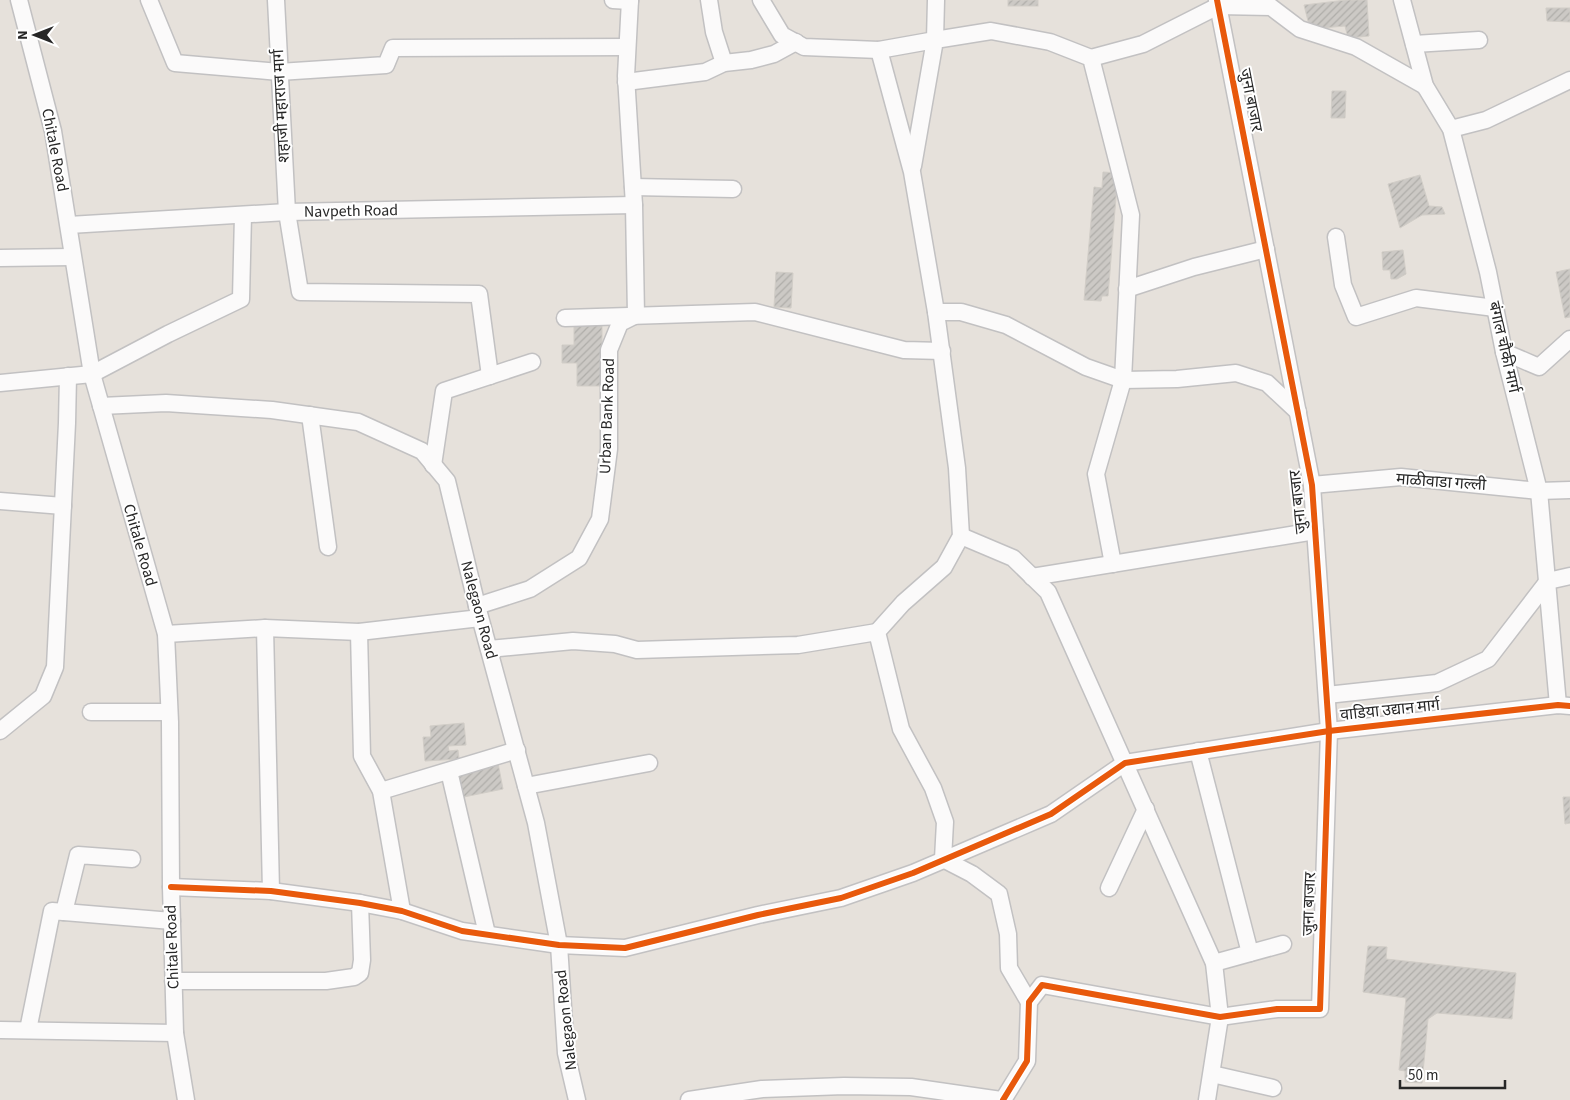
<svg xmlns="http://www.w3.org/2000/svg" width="1570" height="1100" font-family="'Source Sans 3','Noto Sans Devanagari',sans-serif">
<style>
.building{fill:url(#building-hatch);stroke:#d1cdc7}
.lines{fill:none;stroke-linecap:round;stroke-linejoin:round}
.minor-casing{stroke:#c2c1c2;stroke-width:19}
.minor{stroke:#fbfafa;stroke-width:16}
.cycleway-casing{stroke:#fff;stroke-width:9}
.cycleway{stroke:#e8590c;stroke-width:6}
.labels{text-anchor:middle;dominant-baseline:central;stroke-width:4;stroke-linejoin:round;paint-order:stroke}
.street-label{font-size:16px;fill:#272727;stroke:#fff}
</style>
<defs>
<pattern id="building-hatch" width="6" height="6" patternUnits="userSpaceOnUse" patternTransform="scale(1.25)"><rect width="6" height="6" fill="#ccc9c5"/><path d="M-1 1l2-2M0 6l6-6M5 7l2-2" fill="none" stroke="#afada9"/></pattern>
</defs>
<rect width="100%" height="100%" fill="#e6e1db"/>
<g class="building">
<rect x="1008" y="0" width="30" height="6"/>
<path d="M 1346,0 L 1367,0 L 1369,36 L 1348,38 L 1345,26 L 1310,29 L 1304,5 Z"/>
<path d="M 1546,8 L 1570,8 L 1570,22 L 1547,21 Z"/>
<path d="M 1332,91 L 1346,91 L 1345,118 L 1331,118 Z"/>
<path d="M 1103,172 L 1118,173 L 1108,296 L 1102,296 L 1101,301 L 1084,300 L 1094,187 L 1102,188 Z"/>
<path d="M 1420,175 L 1429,206 L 1442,207 L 1445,214 L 1422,215 L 1400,228 L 1388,184 Z"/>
<path d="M 1403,250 L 1406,274 L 1397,279 L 1391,279 L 1390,270 L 1383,270 L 1382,252 Z"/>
<path d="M 1570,269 L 1570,317 L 1565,318 L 1556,272 Z"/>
<path d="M 776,272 L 793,273 L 791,308 L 774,307 Z"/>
<path d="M 602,322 L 602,386 L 577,386 L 577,363 L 562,363 L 562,345 L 574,345 L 574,323 Z"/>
<path d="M 464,723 L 466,745 L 448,746 L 449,751 L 458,750 L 459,759 L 425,761 L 423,737 L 431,737 L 430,726 Z"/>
<path d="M 498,763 L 503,789 L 459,798 L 455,771 Z"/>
<path d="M 1563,797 L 1570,797 L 1570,823 L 1565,824 Z"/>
<path d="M 1368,946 L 1387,947 L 1386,959 L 1516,973 L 1512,1019 L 1437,1013 L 1428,1019 L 1422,1083 L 1405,1082 L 1405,1071 L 1399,1070 L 1406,998 L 1363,992 Z"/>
</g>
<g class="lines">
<defs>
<g id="minor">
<path d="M 19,0 L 53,131 L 92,374 L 166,634 L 170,722 L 171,887 L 175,1033 L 186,1100"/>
<path d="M 149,0 L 175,63 L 279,72 L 386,65 L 393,48 L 627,47"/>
<path d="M 276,0 L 287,212 L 300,292 L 479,294 L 490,376"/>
<path d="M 613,0 L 630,1"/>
<path d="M 709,0 L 714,32 L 724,63"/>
<path d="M 761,0 L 782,35 L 804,47 L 879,50 L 935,40 L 936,0"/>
<path d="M 1402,0 L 1425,86 L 1451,129 L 1488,272 L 1504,352 L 1539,491 L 1558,705"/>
<path d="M 1414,44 L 1479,40"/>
<path d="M 879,50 L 912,172 L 936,312 L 957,468 L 961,536 L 944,567 L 903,603 L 877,632 L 901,729 L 933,788 L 945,822 L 943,859"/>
<path d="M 1091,58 L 1143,44 L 1218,6 L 1271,7 L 1300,29 L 1356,47 L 1425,86"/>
<path d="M 626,82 L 705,72 L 724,63 L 751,60 L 774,54 L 796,42"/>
<path d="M 1451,129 L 1486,120 L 1570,80"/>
<path d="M 913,166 L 935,40 L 991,31 L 1050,42 L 1091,58 L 1131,215 L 1123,380 L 1096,474 L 1113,564"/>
<path d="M 633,187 L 733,189"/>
<path d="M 69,225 L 287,212 L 634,205"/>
<path d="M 1336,237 L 1343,285 L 1356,317 L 1416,298 L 1495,308"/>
<path d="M 0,258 L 72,257"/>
<path d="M 1127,289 L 1194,267 L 1266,249"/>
<path d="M 936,312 L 961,312 L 1006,325 L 1086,367 L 1123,380 L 1177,379 L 1236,373 L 1267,383 L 1298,412"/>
<path d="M 565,318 L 755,312 L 904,350 L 942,351"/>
<path d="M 1504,352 L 1539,367 L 1570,339"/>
<path d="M 0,383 L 92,374 L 168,334 L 241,299 L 243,215"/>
<path d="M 101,406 L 166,403 L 272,410 L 358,422 L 422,451 L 447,481 L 477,606 L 536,823 L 559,945 L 566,1053 L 577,1100"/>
<path d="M 310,415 L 328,547"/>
<path d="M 433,465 L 444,391 L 532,362"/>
<path d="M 1312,485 L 1401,477 L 1539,491 L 1570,490"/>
<path d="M 0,501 L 63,506"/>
<path d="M 961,536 L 1013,558 L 1048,592 L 1214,963 L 1220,1017 L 1207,1100"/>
<path d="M 1032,577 L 1315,531"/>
<path d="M 477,606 L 530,589 L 579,558 L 600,519 L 609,449 L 609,350 L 620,323 L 636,315 L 634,205 L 626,76 L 630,0"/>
<path d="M 265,628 L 271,891"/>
<path d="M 359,632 L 362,756 L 381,791 L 402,911"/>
<path d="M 166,634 L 265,628 L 359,632 L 480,618"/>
<path d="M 489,649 L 573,641 L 615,644 L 637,650 L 798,645 L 877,632"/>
<path d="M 1327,695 L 1437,683 L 1488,659 L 1548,581 L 1570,576"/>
<path d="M 91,712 L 169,712"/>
<path d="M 0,731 L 43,696 L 55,667 L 67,423 L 68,376"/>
<path d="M 1198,751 L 1250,953"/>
<path d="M 449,771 L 487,934"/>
<path d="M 526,786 L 649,763"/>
<path d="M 381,791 L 517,750"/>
<path d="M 943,859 L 972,874 L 999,894 L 1008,934 L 1009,968 L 1029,1002"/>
<path d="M 171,887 L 271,891 L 360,903 L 402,911 L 462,931 L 559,945 L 625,948 L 758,915 L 841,898 L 913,873 L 1051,814 L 1125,763 L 1329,731 L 1558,705 L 1570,706"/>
<path d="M 1109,888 L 1146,809"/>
<path d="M 64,912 L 78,855 L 132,859"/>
<path d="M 1214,963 L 1283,944"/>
<path d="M 173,981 L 326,981 L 354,977 L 360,973 L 362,960 L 360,903"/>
<path d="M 0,1030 L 175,1033"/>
<path d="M 28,1030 L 52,911 L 172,921"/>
<path d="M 1212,1074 L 1273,1088"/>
<path d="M 689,1100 L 762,1089 L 844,1086 L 911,1087 L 1001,1100"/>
<path d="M 1003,1100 L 1027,1061 L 1029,1002 L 1042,985 L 1220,1017 L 1277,1009 L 1320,1009 L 1329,731 L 1312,485 L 1217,0"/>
</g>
</defs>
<use href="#minor" class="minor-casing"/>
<use href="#minor" class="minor"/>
<defs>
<g id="cycleway">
<path d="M 171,887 L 271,891 L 360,903 L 402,911 L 462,931 L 559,945 L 625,948 L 758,915 L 841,898 L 913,873 L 1051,814 L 1125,763 L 1329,731 L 1558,705 L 1570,706"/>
<path d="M 1003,1100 L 1027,1061 L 1029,1002 L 1042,985 L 1220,1017 L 1277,1009 L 1320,1009 L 1329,731 L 1312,485 L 1217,0"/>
</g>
</defs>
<use href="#cycleway" class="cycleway-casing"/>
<use href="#cycleway" class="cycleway"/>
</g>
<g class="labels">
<g class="street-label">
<text transform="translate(1251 100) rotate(79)">जुना बाजार</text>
<text transform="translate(281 106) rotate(-93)">शहाजी महाराज मार्ग</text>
<text transform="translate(55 150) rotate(79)">Chitale Road</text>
<text transform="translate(351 211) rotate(-1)">Navpeth Road</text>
<text transform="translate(1504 347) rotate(77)">बंगाल चौकी मार्ग</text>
<text transform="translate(607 416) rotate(-88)">Urban Bank Road</text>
<text transform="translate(1441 482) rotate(4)">माळीवाडा गल्ली</text>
<text transform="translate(1298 502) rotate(-96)">जुना बाजार</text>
<text transform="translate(140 545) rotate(74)">Chitale Road</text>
<text transform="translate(479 610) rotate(75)">Nalegaon Road</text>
<text transform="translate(1390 710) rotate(-6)">वाडिया उद्यान मार्ग</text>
<text transform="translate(1309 904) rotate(-88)">जुना बाजार</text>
<text transform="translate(172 947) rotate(-92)">Chitale Road</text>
<text transform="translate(566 1020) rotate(-96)">Nalegaon Road</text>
</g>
</g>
<g transform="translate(35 35) rotate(270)" stroke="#ffffff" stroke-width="4" paint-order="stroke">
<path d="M0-4L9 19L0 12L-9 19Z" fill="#272727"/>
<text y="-8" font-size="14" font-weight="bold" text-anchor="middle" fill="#272727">N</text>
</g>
<path d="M1400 1080v8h105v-8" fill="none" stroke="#272727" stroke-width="2.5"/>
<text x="1408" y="1080" font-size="15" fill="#272727" stroke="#ffffff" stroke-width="4" paint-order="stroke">50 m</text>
</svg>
